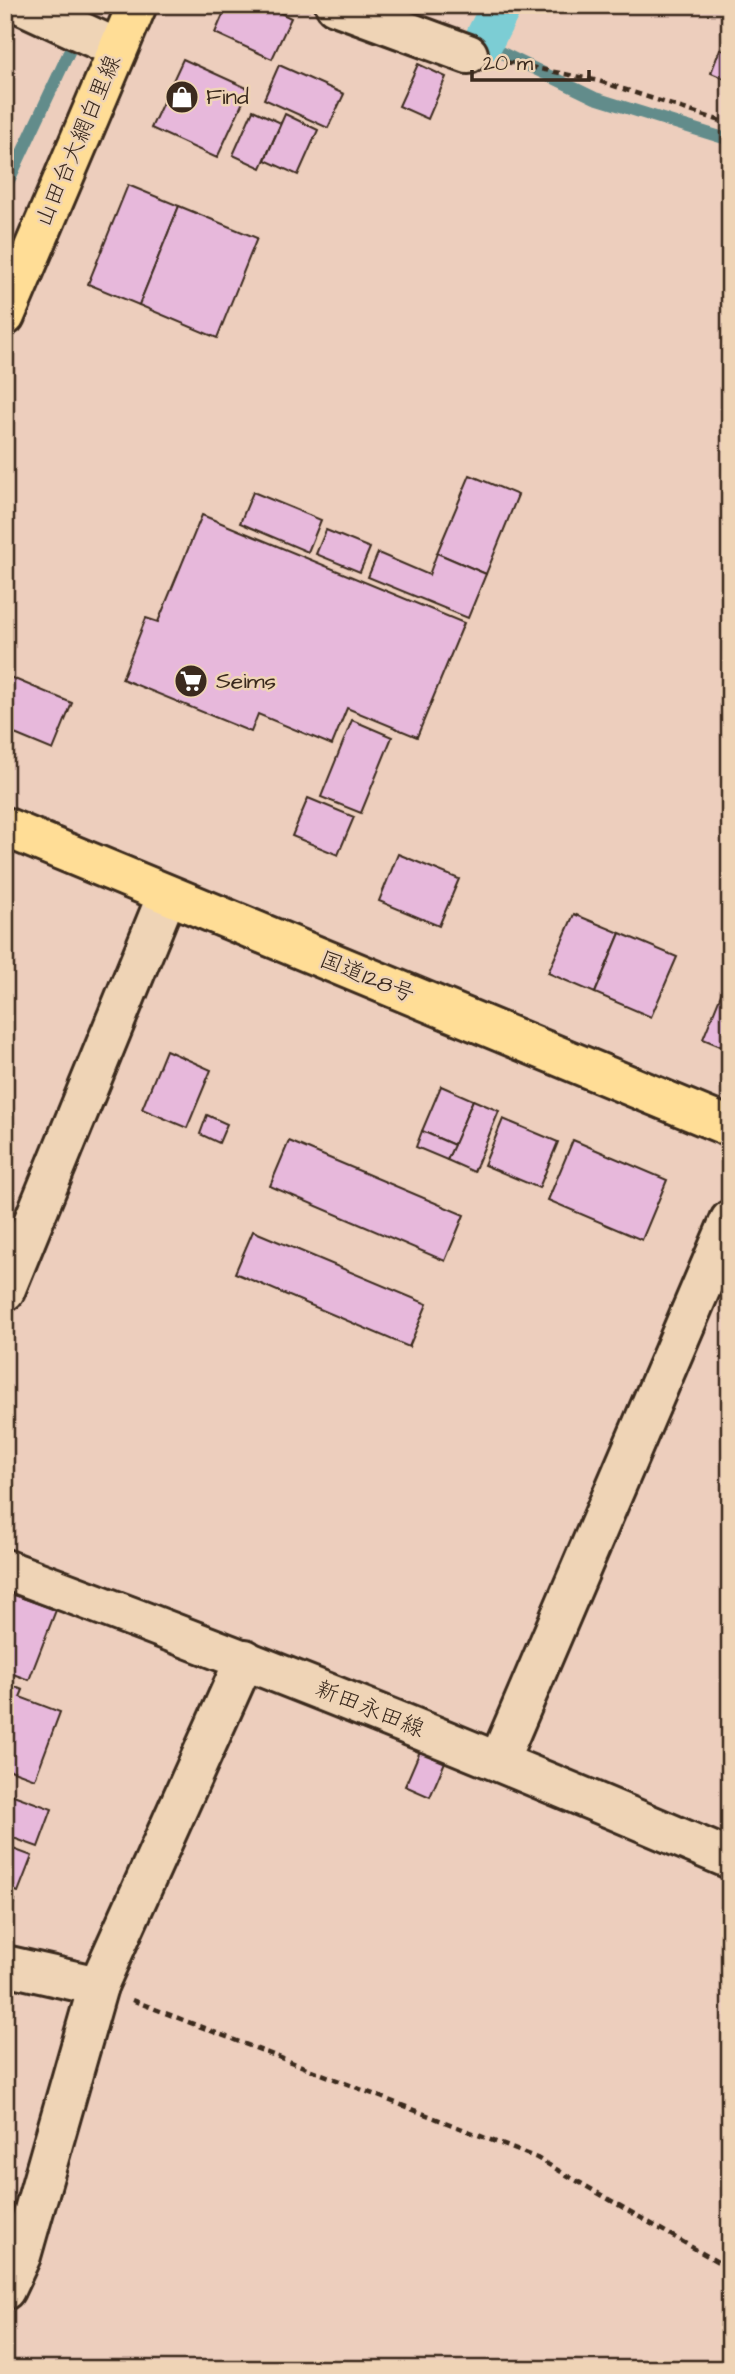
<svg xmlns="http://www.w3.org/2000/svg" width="735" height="2374" font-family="'Architects Daughter','Klee One',sans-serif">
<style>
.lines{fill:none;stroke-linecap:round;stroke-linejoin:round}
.stream{stroke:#628c8b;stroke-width:12}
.canal{stroke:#7ccdd4;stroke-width:40}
.building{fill:#e7b8db;stroke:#3b2a1e;stroke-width:2}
.minor-casing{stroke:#3b2a1e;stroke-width:44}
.major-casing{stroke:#3b2a1e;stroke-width:44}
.highway-casing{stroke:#3b2a1e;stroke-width:44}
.path{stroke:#3b2a1e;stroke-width:4.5;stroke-dasharray:7 5;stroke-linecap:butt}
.minor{stroke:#efd4b6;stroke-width:38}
.major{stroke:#ffdd96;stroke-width:38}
.highway{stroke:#ffdd96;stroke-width:38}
.labels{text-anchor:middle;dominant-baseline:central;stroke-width:5;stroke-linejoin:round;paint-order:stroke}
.poi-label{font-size:23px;fill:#3b2a1e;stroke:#efd4b6;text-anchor:start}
.street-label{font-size:23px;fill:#3b2a1e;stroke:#efd4b6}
</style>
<rect width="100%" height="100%" fill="#edcebd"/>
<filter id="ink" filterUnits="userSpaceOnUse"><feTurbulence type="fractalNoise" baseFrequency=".0143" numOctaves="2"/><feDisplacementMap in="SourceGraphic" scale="14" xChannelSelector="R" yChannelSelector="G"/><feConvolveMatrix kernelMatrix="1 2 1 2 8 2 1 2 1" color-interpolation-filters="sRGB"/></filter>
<g filter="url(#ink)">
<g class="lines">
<g class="stream">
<path d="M 469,37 L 595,98 L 730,140"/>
<path d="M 5,189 L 91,5"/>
</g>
<path class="canal" d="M 483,42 L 502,5"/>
</g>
<g class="building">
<path d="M 227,5 L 264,5 L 291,18 L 272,59 L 215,33 Z"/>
<path d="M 720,49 L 730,53 L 730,81 L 711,73 Z"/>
<path d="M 183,59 L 249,89 L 217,158 L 151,128 Z"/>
<path d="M 418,64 L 446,77 L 428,119 L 399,106 Z"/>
<path d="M 279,65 L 344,94 L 328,128 L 264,99 Z"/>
<path d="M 253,110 L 281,123 L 261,168 L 233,155 Z"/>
<path d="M 285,114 L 318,130 L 298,175 L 265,160 Z"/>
<path d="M 128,185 L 179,206 L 139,305 L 88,284 Z"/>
<path d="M 179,206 L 257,238 L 217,338 L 139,305 Z"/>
<path d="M 470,475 L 518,495 L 486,574 L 437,553 Z"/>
<path d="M 253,492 L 321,520 L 308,552 L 240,523 Z"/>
<path d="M 202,515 L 464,623 L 417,737 L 347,708 L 332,745 L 258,714 L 251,732 L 122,679 L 146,618 L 158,622 Z"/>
<path d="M 326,530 L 370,548 L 360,572 L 316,554 Z"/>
<path d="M 378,553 L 429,575 L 437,553 L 486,574 L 468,618 L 368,577 Z"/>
<path d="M 5,675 L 72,703 L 53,750 L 5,730 Z"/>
<path d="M 352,720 L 392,737 L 361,813 L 321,797 Z"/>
<path d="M 308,798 L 354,817 L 338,855 L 292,836 Z"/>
<path d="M 398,854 L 459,879 L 439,926 L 379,901 Z"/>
<path d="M 5,908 L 14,911 L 5,932 Z"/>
<path d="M 574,914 L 620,933 L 595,993 L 548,973 Z"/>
<path d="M 620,933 L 677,957 L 651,1017 L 595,993 Z"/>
<path d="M 724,987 L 730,989 L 730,1050 L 703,1039 Z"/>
<path d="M 166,1050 L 211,1070 L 187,1128 L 142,1109 Z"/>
<path d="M 441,1086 L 473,1100 L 454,1145 L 422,1131 Z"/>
<path d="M 473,1100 L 499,1111 L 474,1172 L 447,1160 Z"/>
<path d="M 207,1115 L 227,1124 L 219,1143 L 200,1134 Z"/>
<path d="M 503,1119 L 558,1142 L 539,1188 L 484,1165 Z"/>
<path d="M 422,1131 L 454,1145 L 447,1160 L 416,1147 Z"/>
<path d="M 573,1140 L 667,1180 L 642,1240 L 548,1200 Z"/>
<path d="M 289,1141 L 464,1215 L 445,1261 L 270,1186 Z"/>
<path d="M 5,1189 L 15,1194 L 5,1216 Z"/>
<path d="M 253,1231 L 427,1304 L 409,1347 L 235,1273 Z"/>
<path d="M 9,1593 L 56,1610 L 29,1680 L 5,1671 L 5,1602 Z"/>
<path d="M 5,1683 L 23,1690 L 20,1697 L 60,1712 L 35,1779 L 5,1768 Z"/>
<path d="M 420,1751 L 445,1762 L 430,1797 L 405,1786 Z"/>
<path d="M 5,1792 L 52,1809 L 38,1847 L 5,1835 Z"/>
<path d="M 5,1846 L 32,1856 L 18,1892 L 5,1887 Z"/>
<path d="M 5,1897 L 15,1900 L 5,1926 Z"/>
</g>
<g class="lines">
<defs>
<g id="minor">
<path d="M 23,5 L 116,48"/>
<path d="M 335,5 L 468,54"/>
<path d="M 5,1291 L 167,895"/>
<path d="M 5,1569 C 249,1660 490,1756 730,1859"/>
<path d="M 499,1760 L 730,1220"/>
<path d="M 5,1965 L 98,1986"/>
<path d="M 5,2290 L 21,2256 L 98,1986 L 245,1659"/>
</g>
<path id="major" d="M 5,316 L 137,5"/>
<path id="highway" d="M 5,827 L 730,1127"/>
</defs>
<use href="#minor" class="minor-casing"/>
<use href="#major" class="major-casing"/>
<use href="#highway" class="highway-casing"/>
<g class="path">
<path d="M 506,62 L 599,81 L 730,124"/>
<path d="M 132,2000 L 537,2158 L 730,2269"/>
</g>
<use href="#minor" class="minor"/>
<use href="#major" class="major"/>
<use href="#highway" class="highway"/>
</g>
</g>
<defs>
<symbol id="shop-disc" viewBox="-11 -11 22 22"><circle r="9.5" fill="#3b2a1e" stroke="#efd4b6"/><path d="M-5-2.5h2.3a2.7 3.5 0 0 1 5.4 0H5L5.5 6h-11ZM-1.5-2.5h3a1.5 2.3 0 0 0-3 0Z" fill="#fff"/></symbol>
<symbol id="supermarket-disc" viewBox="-11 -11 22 22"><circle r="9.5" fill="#3b2a1e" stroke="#efd4b6"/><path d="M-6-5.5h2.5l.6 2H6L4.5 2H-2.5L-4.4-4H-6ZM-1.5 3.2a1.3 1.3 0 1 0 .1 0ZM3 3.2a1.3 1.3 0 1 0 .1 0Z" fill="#fff"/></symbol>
</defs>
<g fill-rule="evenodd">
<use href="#shop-disc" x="163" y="78" width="38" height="38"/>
<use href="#supermarket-disc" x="172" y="662" width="38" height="38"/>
</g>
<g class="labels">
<g class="poi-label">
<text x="206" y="97">Find</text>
<text x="216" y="681">Seims</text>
</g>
<g class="street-label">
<text transform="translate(78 141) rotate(-67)">山田台大網白里線</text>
<text transform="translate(367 977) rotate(22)">国道128号</text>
<text transform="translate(370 1709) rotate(22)">新田永田線</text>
</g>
</g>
<rect width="735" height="2374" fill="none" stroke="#efd4b6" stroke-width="28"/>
<rect x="14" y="14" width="707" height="2346" fill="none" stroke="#3b2a1e" stroke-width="2.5" filter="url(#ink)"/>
<path d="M472 70v10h117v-10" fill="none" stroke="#3b2a1e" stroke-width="3.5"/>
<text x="483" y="70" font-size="21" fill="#3b2a1e" stroke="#efd4b6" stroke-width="5" paint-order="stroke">20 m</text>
</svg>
